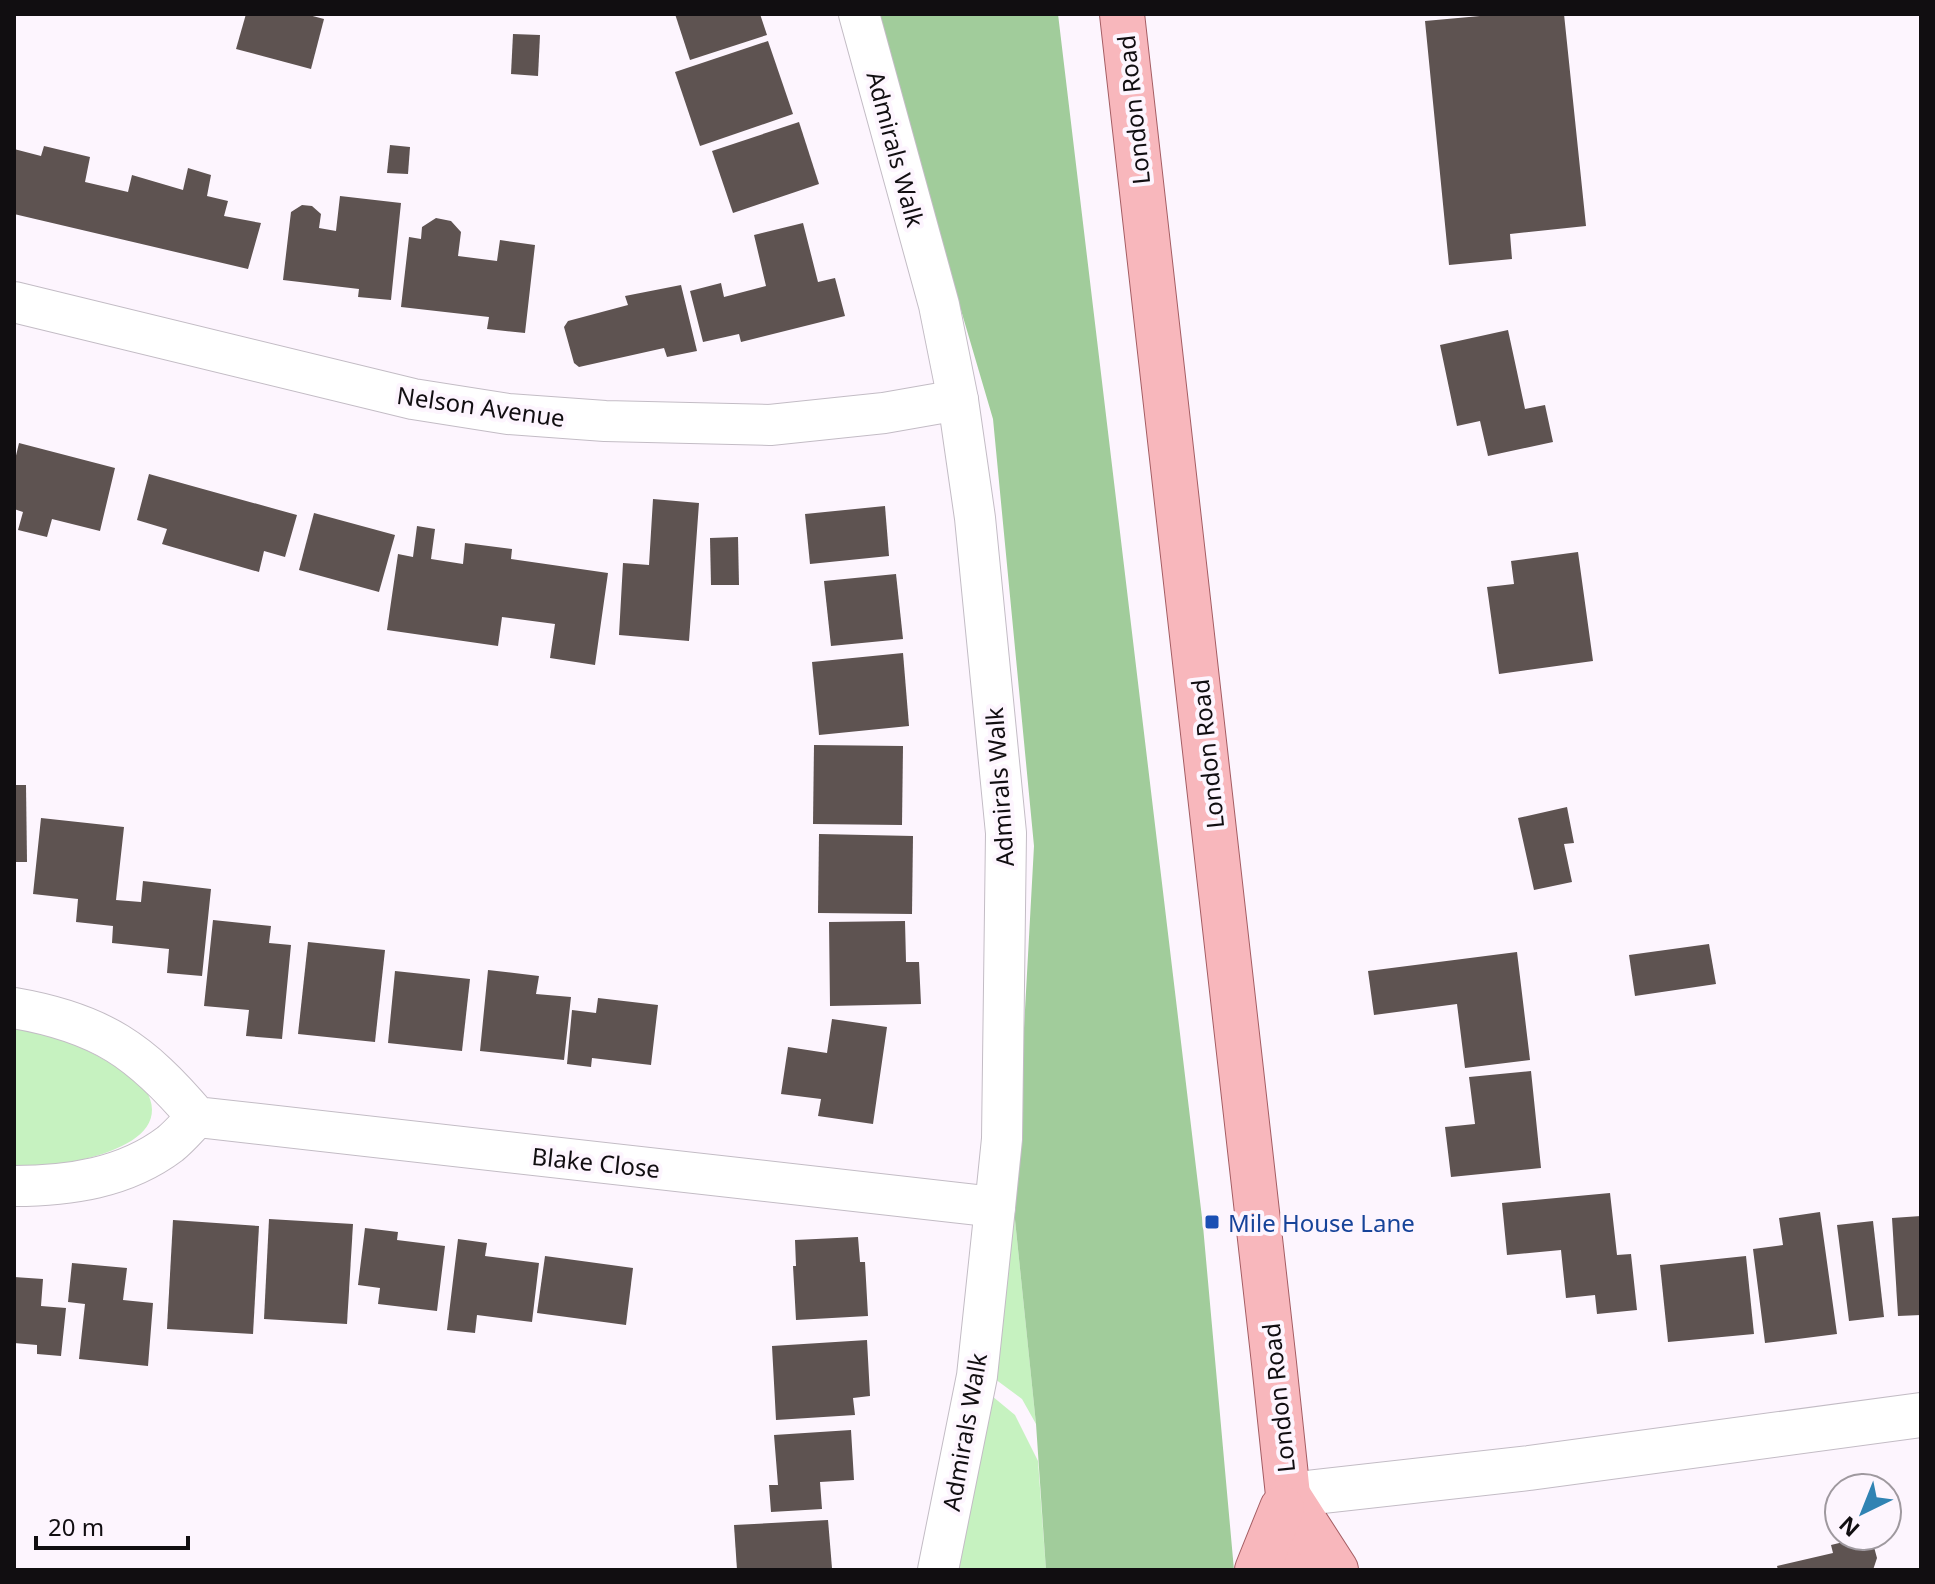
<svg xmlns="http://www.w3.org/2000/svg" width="1935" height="1584" font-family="'Noto Sans',sans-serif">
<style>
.green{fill:#c6f2c0}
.forest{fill:#a1cc9b}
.building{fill:#5e5351}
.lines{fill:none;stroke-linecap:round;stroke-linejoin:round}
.minor-casing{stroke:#c3bcc5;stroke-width:42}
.tertiary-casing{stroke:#c3bcc5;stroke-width:46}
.primary-casing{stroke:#a45d63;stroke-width:46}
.minor{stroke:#fff;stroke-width:40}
.tertiary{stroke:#fff;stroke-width:44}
.primary{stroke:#f8b7bc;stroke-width:44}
.transit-dot{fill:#1a4fb4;stroke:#fdf5fe;stroke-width:3}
.labels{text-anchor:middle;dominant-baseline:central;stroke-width:8;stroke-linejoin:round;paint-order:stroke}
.street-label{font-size:24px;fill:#110e11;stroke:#fdf5fe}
.transit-label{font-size:24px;fill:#164399;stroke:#fdf5fe;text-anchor:start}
</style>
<rect width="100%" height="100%" fill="#fdf5fe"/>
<g class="green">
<path d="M 14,1027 C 54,1034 87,1048 121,1070 C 130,1076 144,1084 148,1094 C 176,1153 49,1168 14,1168 Z"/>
<path d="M 1014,1210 L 1036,1424 L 1022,1399 L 995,1379 Z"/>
<path d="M 992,1396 L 1015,1415 L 1038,1461 L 1046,1570 L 959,1570 Z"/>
</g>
<path class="forest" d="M 874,14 L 1058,14 L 1203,1226 L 1234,1570 L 1046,1570 L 1036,1424 L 1014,1210 L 1034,846 L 993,419 Z"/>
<g class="building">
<path d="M 246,14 L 305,14 L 324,19 L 311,69 L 236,49 Z"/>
<path d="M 675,14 L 760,14 L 767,35 L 690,60 Z"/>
<path d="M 1502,14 L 1564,14 L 1586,226 L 1510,234 L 1512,259 L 1449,265 L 1425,21 Z"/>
<path d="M 513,34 L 540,35 L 538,76 L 511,74 Z"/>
<path d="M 768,41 L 793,114 L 700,146 L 675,72 Z"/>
<path d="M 799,122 L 819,184 L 733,213 L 712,151 Z"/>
<path d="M 390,145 L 410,147 L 408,174 L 387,173 Z"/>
<path d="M 44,146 L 90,157 L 85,182 L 128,192 L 132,175 L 183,190 L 188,168 L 211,175 L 207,196 L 228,201 L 224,216 L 261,223 L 248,269 L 14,214 L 14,149 L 41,156 Z"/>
<path d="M 340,196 L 401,203 L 391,300 L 358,297 L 359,289 L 283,280 L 291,212 L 302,205 L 312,206 L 321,214 L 319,228 L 336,231 Z"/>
<path d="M 436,218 L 451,221 L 461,232 L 458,256 L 497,261 L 500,240 L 535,245 L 525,333 L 487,329 L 489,317 L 401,307 L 409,237 L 421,239 L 422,227 Z"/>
<path d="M 803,223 L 818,282 L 835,278 L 845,316 L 741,342 L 739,334 L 703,342 L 690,291 L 721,283 L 724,297 L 766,286 L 754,235 Z"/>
<path d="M 681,285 L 697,351 L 667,357 L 664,348 L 579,367 L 574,363 L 564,327 L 568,321 L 628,305 L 625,296 Z"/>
<path d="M 1508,330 L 1525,409 L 1545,405 L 1553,442 L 1488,456 L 1480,421 L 1457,426 L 1440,345 Z"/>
<path d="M 19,443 L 115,468 L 100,531 L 52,519 L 47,537 L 18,530 L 23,512 L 14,509 L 14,464 Z"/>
<path d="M 149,474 L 297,515 L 285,557 L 264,551 L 259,572 L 162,544 L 167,529 L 137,520 Z"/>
<path d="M 653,499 L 699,503 L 689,641 L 619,635 L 623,563 L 649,565 Z"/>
<path d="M 885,506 L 889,556 L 810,564 L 805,514 Z"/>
<path d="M 314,513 L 395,535 L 379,592 L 299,570 Z"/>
<path d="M 417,526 L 435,529 L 431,559 L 463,564 L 465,543 L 512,549 L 511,559 L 608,573 L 595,665 L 550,658 L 555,624 L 502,617 L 498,646 L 387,630 L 398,554 L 413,557 Z"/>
<path d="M 738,537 L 739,585 L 711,585 L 710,538 Z"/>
<path d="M 1578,552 L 1593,661 L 1499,674 L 1487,587 L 1514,584 L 1511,561 Z"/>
<path d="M 896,574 L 903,639 L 831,646 L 824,581 Z"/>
<path d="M 903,653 L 909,726 L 819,735 L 812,662 Z"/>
<path d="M 814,745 L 903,746 L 902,825 L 813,824 Z"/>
<path d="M 14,785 L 26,785 L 27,862 L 14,862 Z"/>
<path d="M 1567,807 L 1574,843 L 1564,844 L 1572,882 L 1534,890 L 1518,818 Z"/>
<path d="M 41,818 L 124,827 L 116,900 L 141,902 L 143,881 L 211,889 L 202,976 L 167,973 L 169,949 L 112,943 L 113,926 L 76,922 L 78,899 L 33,894 Z"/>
<path d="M 819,834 L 913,836 L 912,914 L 818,913 Z"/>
<path d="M 213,920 L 271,926 L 269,943 L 291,945 L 282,1039 L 246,1036 L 249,1010 L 204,1006 Z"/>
<path d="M 905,921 L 906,962 L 919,962 L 921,1004 L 830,1006 L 829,922 Z"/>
<path d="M 308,942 L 385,950 L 375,1042 L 298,1034 Z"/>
<path d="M 1709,944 L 1716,984 L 1635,996 L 1629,955 Z"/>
<path d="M 1517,952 L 1530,1060 L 1465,1068 L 1457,1004 L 1374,1015 L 1368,971 Z"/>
<path d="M 488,970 L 539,976 L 536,994 L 571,997 L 564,1060 L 480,1051 Z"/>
<path d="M 395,971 L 470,979 L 462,1051 L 388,1043 Z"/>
<path d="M 598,998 L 658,1005 L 651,1065 L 592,1058 L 591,1067 L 567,1064 L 572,1010 L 596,1013 Z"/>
<path d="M 832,1019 L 887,1027 L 873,1124 L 818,1116 L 821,1099 L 781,1094 L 788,1047 L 827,1053 Z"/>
<path d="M 1531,1071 L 1541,1168 L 1451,1177 L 1445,1127 L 1475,1124 L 1469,1077 Z"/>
<path d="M 1610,1193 L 1617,1255 L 1631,1254 L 1637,1310 L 1597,1314 L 1595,1295 L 1566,1298 L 1561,1250 L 1507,1255 L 1502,1203 Z"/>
<path d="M 1820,1212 L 1837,1334 L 1765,1343 L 1753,1249 L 1783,1245 L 1779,1218 Z"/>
<path d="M 1921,1216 L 1921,1315 L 1898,1316 L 1892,1218 Z"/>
<path d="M 269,1219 L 353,1224 L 347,1324 L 264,1319 Z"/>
<path d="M 173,1220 L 259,1226 L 253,1334 L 167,1329 Z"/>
<path d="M 1873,1221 L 1884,1317 L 1849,1321 L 1837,1225 Z"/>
<path d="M 365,1228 L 398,1232 L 397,1240 L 445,1246 L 437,1311 L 378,1304 L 380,1288 L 358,1285 Z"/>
<path d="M 858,1237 L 860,1262 L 865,1262 L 868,1316 L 796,1320 L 793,1266 L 796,1266 L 795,1240 Z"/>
<path d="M 458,1239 L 487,1243 L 485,1256 L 539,1263 L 532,1322 L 477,1315 L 475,1333 L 447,1330 Z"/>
<path d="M 545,1256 L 633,1268 L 626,1325 L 537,1313 Z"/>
<path d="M 1746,1256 L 1754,1334 L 1668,1342 L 1660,1265 Z"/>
<path d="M 72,1263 L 127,1268 L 123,1300 L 153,1303 L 148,1366 L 79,1359 L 85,1304 L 68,1302 Z"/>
<path d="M 14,1277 L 43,1279 L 41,1306 L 66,1308 L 61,1356 L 37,1354 L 37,1345 L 14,1343 Z"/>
<path d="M 867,1340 L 870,1396 L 853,1398 L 855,1415 L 776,1420 L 772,1346 Z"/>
<path d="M 851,1430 L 854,1480 L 820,1482 L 822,1509 L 771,1512 L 769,1485 L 778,1485 L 774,1435 Z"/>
<path d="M 828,1520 L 832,1568 L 737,1570 L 734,1525 Z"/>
<path d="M 1868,1536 L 1871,1536 L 1877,1558 L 1873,1570 L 1778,1570 L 1777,1566 L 1833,1553 L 1831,1545 Z"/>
</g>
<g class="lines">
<defs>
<g id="minor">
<path d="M 859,14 L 939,305 L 958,400 L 975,518 L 1006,833 L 1002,1139 L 995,1207 L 977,1376 L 938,1570"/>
<path d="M 14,302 L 413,399 L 508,414 L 605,421 L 770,425 L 884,413 L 958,400"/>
<path d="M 14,1008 C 101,1023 141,1051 197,1117 L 995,1207"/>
<path d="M 14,1186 C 69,1186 125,1178 170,1144 C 180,1136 188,1126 197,1117"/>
</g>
<path id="tertiary" d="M 1288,1495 L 1529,1468 L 1921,1415"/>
<g id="primary">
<path d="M 1122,14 L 1274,1363 L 1288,1495 L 1291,1570"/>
<path d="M 1289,1497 L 1336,1570"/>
<path d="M 1257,1570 L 1282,1508"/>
</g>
</defs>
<use href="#minor" class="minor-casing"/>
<use href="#tertiary" class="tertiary-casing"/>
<use href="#primary" class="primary-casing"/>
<use href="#minor" class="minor"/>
<use href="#tertiary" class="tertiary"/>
<use href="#primary" class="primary"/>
</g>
<rect class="transit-dot" x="1204" y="1214" width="16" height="16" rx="4"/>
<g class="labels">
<g class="street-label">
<text transform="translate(1133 110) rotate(-96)">London Road</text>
<text transform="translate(896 149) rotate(75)">Admirals Walk</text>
<text transform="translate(481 406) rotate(8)">Nelson Avenue</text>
<text transform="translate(1207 754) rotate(-96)">London Road</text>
<text transform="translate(999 787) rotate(-94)">Admirals Walk</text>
<text transform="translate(596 1162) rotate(6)">Blake Close</text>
<text transform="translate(1278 1398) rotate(-96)">London Road</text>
<text transform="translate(964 1432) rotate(-80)">Admirals Walk</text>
</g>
<g class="transit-label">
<text x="1228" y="1222">Mile House Lane</text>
</g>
</g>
<rect width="1935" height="1584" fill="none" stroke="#110e11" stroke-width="32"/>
<g transform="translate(1863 1512) rotate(223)"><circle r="38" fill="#fdf5fe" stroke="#9f999f" stroke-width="2"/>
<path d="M0-6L14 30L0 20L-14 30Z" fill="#3083b3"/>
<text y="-12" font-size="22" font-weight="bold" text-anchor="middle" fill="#110e11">N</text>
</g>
<path d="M36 1536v12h152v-12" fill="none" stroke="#110e11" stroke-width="4"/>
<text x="48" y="1536" font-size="24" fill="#110e11" stroke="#fdf5fe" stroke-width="6" paint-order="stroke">20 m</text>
</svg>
